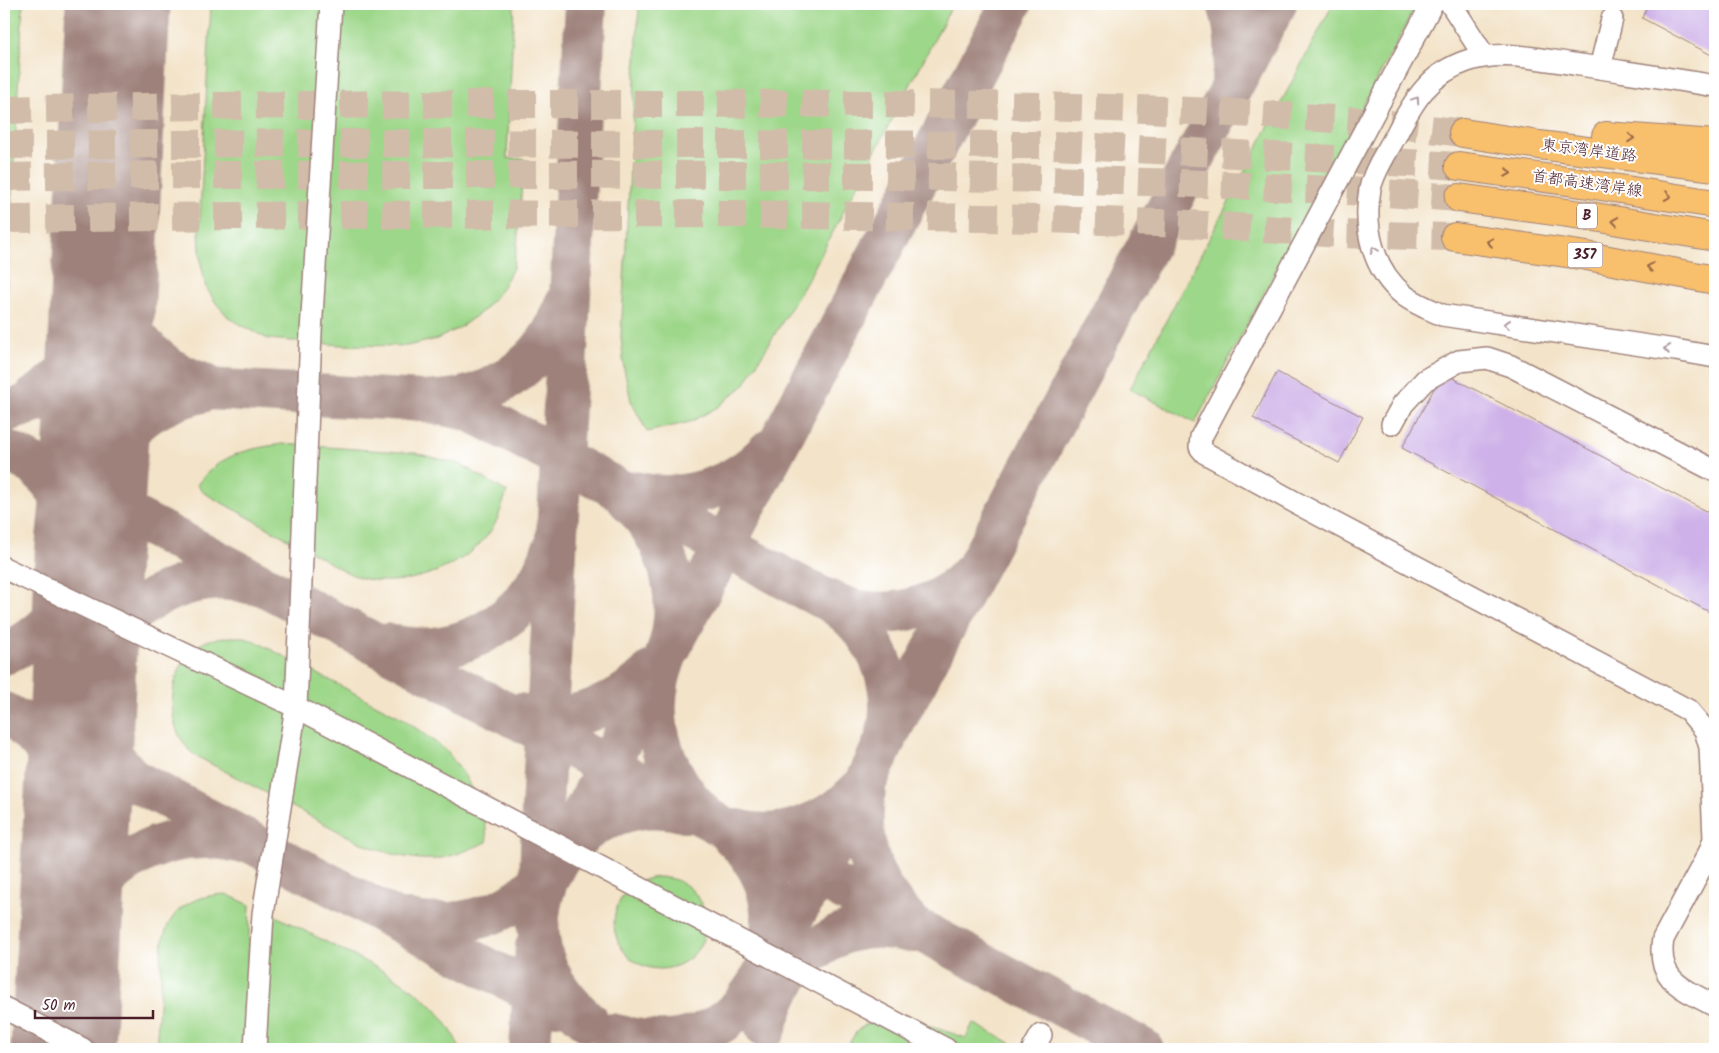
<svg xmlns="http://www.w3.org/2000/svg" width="1719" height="1053" font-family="Kalam,'Klee One',sans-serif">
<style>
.green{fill:#9dd789;stroke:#747b5a}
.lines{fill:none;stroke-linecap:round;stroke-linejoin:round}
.taxiway{stroke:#9e817a;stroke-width:42}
.runway{stroke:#9e817a;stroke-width:105}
.building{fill:#cdb1e8}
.highway-tunnel{stroke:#d1bca9;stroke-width:28;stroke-dasharray:28 14;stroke-linecap:butt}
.minor-casing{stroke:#9e817a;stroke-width:24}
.highway-casing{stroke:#9e817a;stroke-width:30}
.minor{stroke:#fff;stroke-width:21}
.highway{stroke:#f8bf6c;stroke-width:28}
.oneway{stroke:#ae9aa0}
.oneway2{stroke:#986748}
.labels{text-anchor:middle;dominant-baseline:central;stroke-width:4;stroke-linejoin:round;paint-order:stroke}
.shield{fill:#fff;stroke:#80626b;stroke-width:1}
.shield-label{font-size:15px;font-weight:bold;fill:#4a1f2b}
.street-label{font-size:16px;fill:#4a1f2b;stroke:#fff}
</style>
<rect width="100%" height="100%" fill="#fff"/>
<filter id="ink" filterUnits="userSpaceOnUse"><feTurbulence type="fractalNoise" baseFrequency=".02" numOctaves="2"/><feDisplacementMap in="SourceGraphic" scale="10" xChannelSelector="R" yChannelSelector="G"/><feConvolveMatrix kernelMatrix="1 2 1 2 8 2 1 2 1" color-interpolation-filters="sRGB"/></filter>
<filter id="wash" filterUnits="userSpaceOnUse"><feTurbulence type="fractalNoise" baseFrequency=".0096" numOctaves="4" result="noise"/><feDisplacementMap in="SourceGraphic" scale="20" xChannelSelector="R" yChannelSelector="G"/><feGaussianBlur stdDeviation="1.12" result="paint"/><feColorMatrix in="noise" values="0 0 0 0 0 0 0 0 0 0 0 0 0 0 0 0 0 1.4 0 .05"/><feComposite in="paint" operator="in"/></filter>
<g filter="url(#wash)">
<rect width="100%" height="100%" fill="#f3e3c8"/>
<g class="green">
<path d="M 4,4 L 23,4 L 6,300 L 4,321 Z"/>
<path d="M 211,4 L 514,4 L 507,158 L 524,159 L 517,246 L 513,268 L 501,290 L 483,311 L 459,328 L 437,339 L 407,346 L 341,345 L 268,339 L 230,319 L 216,303 L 206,287 L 201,264 L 199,234 Z"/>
<path d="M 639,4 L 953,4 L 806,283 L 744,385 L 718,407 L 690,422 L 647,432 L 631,401 L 624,369 L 621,336 Z"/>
<path d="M 1333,4 L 1417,4 L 1195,423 L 1130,389 Z"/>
<path d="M 282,444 L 415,453 L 460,464 L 507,492 C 503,502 500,514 495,524 C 472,566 407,590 362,578 C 343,573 325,559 308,550 C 273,531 239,512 204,493 L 197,485 C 219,455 246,449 282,444 Z"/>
<path d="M 240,637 L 255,641 L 402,718 L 446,750 L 465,776 L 482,810 L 486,829 L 487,842 C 470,849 453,857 435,859 C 410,861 382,852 359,842 L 194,755 C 187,748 182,742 178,733 C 166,704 173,656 205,642 C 216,637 228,637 240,637 Z"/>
<circle cx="660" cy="923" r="46"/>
<path d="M 226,894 L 250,905 L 245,1049 L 156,1049 C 158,1025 159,1001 161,977 C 161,969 160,961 161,954 C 164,913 187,896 226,894 Z"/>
<path d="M 262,909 C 290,923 317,937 344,951 C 392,975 439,996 460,1049 L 255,1049 Z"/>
<path d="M 889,1019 C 916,1021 940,1029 966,1038 L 973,1023 L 1022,1049 L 850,1049 L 848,1046 C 859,1024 866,1023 889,1019 Z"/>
</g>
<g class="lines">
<g class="taxiway">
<path d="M 1228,4 C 1236,29 1238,52 1232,78"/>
<path d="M 105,261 C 113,318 148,366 204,384"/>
<path d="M 35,397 C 72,374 93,340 103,298"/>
<path d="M 434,401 C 493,400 547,361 565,304"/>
<path d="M 4,412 L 98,383 L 423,401 L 465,409 L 479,415 C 569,462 657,511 747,558 C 779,574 827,605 860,611 C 901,618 944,604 971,573"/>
<path d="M 96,417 L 102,455 L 111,477"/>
<path d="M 4,449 L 918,929 L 1143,1049"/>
<path d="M 633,492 C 682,504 734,488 768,451"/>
<path d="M 93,495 C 94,485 99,475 104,466 C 126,423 155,404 202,392"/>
<path d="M 628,500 C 662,533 680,580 673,628 C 671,645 663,662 659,679 C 648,728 666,775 700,811"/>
<path d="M 831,602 C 874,630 899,681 887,732"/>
<path d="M 388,644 C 459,663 529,619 552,551"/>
<path d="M 4,654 C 40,638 68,610 82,573 C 84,567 87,560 87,554 C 86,533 56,485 40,471"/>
<path d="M 4,713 C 190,807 372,909 557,1005"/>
<path d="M 519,714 C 569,725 617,707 652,671"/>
<path d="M 26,729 C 55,753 69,786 74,822"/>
<path d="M 127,773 C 106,750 85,720 83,687 C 82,674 93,659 99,649 C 133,600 193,567 253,584"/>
<path d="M 865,790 C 857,840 871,884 906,919"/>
<path d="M 737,830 C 780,842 828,823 858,791"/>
<path d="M 731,835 C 769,871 777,907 769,957"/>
<path d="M 540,882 L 542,808 L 586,4"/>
<path d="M 407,920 C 421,925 437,924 452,923 C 480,920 507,910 528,892 C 543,880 554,864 566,850 C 595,816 642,799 686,812"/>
<path d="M 69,945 C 90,869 161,824 239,842"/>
<path d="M 588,1021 C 543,982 526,936 548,879 L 1011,4"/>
<path d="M 766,1028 C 776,990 794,960 829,941 C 837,936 847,931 857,930 C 876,926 895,929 914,932"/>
<path d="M 612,1034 C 655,1045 691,1046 728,1018 C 756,996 770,959 786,930 C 813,882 839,835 864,786 C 871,773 877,758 883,745 C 897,716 913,689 927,661 L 1276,4"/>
<path d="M 530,1049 L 536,947"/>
</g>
<path class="runway" d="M 63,1049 L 83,685 L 87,555 L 93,495 L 118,4"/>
</g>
<g id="blocks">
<g class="building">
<path d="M 1648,4 L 1715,4 L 1715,57 L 1642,18 Z"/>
<path d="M 1277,372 L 1363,417 L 1339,463 L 1253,418 Z"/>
<path d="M 1451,377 L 1715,516 L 1715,615 L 1402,448 L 1436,385 Z"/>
</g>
</g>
</g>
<g filter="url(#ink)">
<use href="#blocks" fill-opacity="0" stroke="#9e817a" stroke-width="1"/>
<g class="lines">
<g class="highway-tunnel">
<path d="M 4,110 C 231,104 459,104 686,104 C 911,103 1136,104 1361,121 C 1395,124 1429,129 1463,133"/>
<path d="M 4,145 L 320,143 L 1054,145 L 1356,160 L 1459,166"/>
<path d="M 4,177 C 179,174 355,175 530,175 C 840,174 1150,176 1459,198"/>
<path d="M 4,219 L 315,215 L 734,214 L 1044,219 L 1190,224 L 1339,234 L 1455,237"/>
</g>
<defs>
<g id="minor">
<path d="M 1432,4 L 1201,437 L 1200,447 L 1205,453 L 1300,505 L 1688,710 L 1705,730 L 1710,747 L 1714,839 L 1710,851 L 1663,939 C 1656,981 1684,989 1715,1006"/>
<path d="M 1451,4 L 1484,56"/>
<path d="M 1600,68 L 1612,19"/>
<path d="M 1715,86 C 1670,78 1625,72 1580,65 C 1544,60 1503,49 1467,61 C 1430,73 1413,101 1396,135 C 1387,152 1374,170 1370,189 C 1363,228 1373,271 1405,296 C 1416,304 1429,309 1442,315 L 1675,350 L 1715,357"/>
<path d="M 1392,424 L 1403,404 L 1425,380 L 1459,361 L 1487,358 L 1511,366 L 1715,471"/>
<path d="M 4,568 L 296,707 L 946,1049"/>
<path d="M 4,1008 L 83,1049"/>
<path d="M 255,1049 L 263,914 L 296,707 L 311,332 L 331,4"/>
<path d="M 1033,1049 L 1041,1035"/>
</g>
<g id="highway">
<path d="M 1463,133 L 1539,145 L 1715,167"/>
<path d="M 1606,136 L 1715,144"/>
<path d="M 1459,166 L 1588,184 L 1715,204"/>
<path d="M 1459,198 L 1589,216 L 1715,237"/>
<path d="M 1455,237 L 1587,256 L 1715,280"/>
</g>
</defs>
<use href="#minor" class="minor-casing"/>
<use href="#highway" class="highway-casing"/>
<use href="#minor" class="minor"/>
<use href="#highway" class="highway"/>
</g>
<defs><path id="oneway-chevron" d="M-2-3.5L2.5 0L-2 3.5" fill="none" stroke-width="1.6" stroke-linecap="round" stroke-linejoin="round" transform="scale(1.25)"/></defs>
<g class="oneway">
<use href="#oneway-chevron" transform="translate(1416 100) rotate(-56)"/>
<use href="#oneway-chevron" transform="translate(1374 250) rotate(-111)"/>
<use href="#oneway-chevron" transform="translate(1507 324) rotate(-172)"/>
<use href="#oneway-chevron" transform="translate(1667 349) rotate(-171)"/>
</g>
<g class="oneway2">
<use href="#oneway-chevron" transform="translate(1631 138) rotate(4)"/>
<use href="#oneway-chevron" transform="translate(1508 173) rotate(8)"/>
<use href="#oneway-chevron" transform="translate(1668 196) rotate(9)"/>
<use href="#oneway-chevron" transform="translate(1615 221) rotate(-171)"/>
<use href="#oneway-chevron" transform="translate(1490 242) rotate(-172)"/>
<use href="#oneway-chevron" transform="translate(1650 267) rotate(-170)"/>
</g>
</g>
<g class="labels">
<g class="shield">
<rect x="1577" y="203.5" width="20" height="25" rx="4"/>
<rect x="1567.5" y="242.5" width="35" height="25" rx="4"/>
</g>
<g class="shield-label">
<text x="1587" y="216">B</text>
<text x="1585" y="255">357</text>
</g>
<g class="street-label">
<text transform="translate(1589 151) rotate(7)">東京湾岸道路</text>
<text transform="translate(1587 184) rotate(8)">首都高速湾岸線</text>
</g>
</g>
<rect width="1719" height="1053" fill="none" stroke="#fff" stroke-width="20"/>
<path d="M35 1010v8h118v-8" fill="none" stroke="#4a1f2b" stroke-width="2.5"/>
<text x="42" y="1010" font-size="15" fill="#4a1f2b" stroke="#ffffff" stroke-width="4" paint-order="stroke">50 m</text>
</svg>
